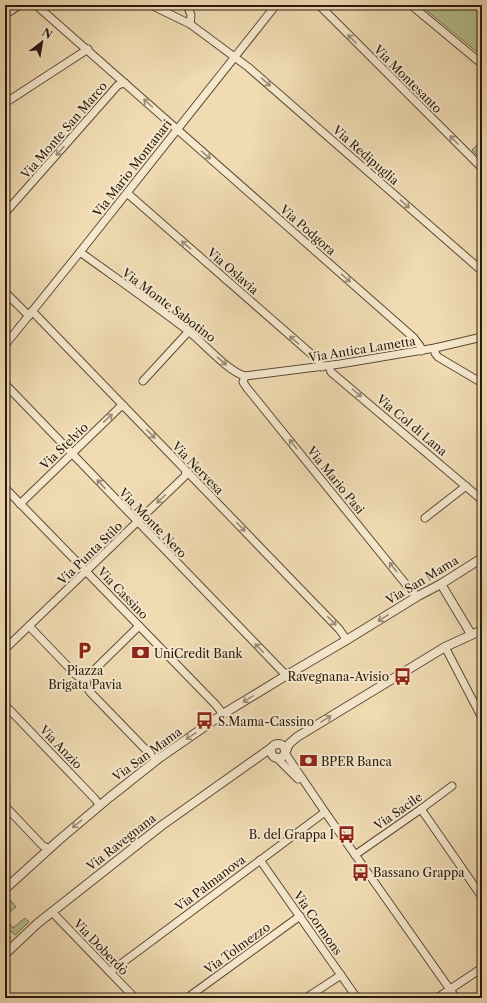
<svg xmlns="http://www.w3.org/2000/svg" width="487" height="1003" font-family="'Libre Caslon Text',serif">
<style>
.green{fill:#b6c18e;stroke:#706d4e}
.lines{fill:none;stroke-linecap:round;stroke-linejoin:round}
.minor-casing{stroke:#5c4a38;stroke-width:9}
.tertiary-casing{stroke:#5c4a38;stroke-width:10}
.minor{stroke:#f5e8cd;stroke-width:7}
.tertiary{stroke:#f5e8cd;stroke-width:8}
.oneway{stroke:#9a8b78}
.labels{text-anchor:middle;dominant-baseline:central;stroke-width:4;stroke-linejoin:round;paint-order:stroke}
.street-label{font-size:12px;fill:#2a190f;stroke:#f5e8cd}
.poi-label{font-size:12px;fill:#2a190f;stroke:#f5e8cd;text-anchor:start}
</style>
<rect width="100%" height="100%" fill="#f0dbb2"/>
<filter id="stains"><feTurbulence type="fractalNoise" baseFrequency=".005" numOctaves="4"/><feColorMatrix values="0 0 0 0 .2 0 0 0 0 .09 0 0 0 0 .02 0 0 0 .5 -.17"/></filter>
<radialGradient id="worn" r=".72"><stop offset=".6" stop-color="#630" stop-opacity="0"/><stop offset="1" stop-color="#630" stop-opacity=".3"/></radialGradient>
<g class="green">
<path d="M 420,5 L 482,5 L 482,56 Z"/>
<path d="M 482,140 L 482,160 L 472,150 Z"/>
<path d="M 8,897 L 16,907 L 5,916 L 5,899 Z"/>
<path d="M 5,918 L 13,928 L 25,918 L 29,922 L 15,935 L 11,931 L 8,934 L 11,937 L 5,943 Z"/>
</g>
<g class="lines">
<defs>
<g id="minor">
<path d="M 36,5 L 414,338 L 420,346 L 421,351"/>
<path d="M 151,5 L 190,24 L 248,67 L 482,271"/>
<path d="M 187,5 L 191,15 L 190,24"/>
<path d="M 319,5 L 482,168"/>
<path d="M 411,5 L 482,64"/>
<path d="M 5,103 L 88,49"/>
<path d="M 127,193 L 317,359 L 322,367"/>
<path d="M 5,213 L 118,85 L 125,83"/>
<path d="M 80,252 C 116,278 152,303 187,330 C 203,342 227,371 245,376"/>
<path d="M 5,292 L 29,316"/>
<path d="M 32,311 L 339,629 L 344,636 L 345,641"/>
<path d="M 5,345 L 80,252 L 276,5"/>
<path d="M 435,348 L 435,353 L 438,357 L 482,383"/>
<path d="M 329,366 L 331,372 L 482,500"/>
<path d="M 245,376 L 243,382 L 247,388 L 413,593 L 418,596"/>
<path d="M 245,376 L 340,364 L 435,348 L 482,337"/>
<path d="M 143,381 L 189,331"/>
<path d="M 5,384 L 282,671 L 287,675"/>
<path d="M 5,488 L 216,705 L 223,714"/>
<path d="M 20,504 L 120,407 L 124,406"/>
<path d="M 425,518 L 466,486"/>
<path d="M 29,626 L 76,675 L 82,679 L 86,678"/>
<path d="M 445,647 L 482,718"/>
<path d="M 5,649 L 185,476 L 186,471"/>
<path d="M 86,678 L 87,687 L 90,692 L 150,754 L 158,759"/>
<path d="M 86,678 L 139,626"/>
<path d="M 5,705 L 95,799 L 98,803 L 98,807"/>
<path d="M 285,753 L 325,812 L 456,998"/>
<path d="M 277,758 L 298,779"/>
<path d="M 5,806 L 43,846 L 49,848"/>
<path d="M 421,809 L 482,897"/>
<path d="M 355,855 L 421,809 L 452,786"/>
<path d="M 260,860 L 357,998"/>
<path d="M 52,912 L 135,998"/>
<path d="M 110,972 L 325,812"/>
<path d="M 187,998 L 300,916"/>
<path d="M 306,998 L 341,975"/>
<path d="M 437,998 L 482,968"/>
</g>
<g id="tertiary">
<path d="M 5,14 L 19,5"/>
<path d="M 441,584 L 471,634"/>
<circle cx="278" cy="751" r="7"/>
<path d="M 286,751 L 289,744 L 297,737 L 445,647 L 482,630"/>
<path d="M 5,889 L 59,840 L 110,797 L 158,759 L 223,714 L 287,675 L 345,641 L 418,596 L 441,584 L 482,558"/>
<path d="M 5,954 L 38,923 L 161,826 L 271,748"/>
</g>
</defs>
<use href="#minor" class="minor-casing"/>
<use href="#tertiary" class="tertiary-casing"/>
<use href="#minor" class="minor"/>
<use href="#tertiary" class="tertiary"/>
</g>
<defs><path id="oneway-shaft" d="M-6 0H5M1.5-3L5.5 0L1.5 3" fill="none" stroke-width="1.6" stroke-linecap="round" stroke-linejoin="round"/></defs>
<g class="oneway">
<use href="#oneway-shaft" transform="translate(352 39) rotate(-135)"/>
<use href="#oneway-shaft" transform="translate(266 82) rotate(41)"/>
<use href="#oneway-shaft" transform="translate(148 103) rotate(-138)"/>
<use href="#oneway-shaft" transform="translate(454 140) rotate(-135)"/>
<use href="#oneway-shaft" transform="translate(60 151) rotate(131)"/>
<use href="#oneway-shaft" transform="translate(206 155) rotate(41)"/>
<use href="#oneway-shaft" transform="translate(405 204) rotate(41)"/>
<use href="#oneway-shaft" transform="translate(186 245) rotate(-139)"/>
<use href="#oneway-shaft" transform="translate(346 278) rotate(41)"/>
<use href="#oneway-shaft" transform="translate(294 340) rotate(-139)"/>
<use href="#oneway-shaft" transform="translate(222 361) rotate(41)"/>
<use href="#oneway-shaft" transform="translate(357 393) rotate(40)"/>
<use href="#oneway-shaft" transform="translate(108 418) rotate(-43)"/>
<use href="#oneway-shaft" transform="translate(151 434) rotate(46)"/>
<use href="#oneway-shaft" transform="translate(293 444) rotate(-129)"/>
<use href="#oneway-shaft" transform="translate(101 484) rotate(-133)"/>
<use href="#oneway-shaft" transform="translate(161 499) rotate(136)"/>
<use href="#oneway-shaft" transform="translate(241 527) rotate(46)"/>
<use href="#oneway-shaft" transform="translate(393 567) rotate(-129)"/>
<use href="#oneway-shaft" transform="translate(383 618) rotate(148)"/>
<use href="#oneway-shaft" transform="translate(332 621) rotate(46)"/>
<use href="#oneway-shaft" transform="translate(259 648) rotate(-134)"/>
<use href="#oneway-shaft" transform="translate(248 699) rotate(148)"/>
<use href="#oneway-shaft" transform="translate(326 719) rotate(-31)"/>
<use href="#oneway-shaft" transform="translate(191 736) rotate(146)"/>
<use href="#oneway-shaft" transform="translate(77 824) rotate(140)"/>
</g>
<defs>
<symbol id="parking-bare" viewBox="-9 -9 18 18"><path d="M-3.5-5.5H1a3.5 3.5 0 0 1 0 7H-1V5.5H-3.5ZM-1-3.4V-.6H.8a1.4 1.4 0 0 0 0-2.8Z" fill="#8f2418" stroke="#f5e8cd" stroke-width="2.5" paint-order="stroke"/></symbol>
<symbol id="bank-bare" viewBox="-9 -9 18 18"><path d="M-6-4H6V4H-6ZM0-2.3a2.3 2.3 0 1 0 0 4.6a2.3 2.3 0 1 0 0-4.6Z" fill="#8f2418" stroke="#f5e8cd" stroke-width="2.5" paint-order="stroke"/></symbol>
<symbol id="bus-bare" viewBox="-9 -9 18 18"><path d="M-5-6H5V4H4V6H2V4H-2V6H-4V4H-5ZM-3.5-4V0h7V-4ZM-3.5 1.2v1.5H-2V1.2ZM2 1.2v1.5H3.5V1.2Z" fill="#8f2418" stroke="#f5e8cd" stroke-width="2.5" paint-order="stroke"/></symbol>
</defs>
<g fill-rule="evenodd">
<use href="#parking-bare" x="72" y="638" width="25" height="25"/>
<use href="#bank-bare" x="128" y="640" width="25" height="25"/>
<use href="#bus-bare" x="390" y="664" width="25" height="25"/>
<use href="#bus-bare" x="192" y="708" width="25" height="25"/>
<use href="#bank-bare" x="296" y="748" width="25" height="25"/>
<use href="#bus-bare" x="334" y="822" width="25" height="25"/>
<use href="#bus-bare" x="348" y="860" width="25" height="25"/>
</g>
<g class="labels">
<g class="street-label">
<text transform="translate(408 79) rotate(45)">Via Montesanto</text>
<text transform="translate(64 130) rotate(-49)">Via Monte San Marco</text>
<text transform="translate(366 155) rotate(41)">Via Redipuglia</text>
<text transform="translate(132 168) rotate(-52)">Via Mario Montanari</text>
<text transform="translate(308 230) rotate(41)">Via Podgora</text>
<text transform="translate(233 271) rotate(41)">Via Oslavia</text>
<text transform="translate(169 305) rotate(37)">Via Monte Sabotino</text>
<text transform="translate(362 349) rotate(-9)">Via Antica Lametta</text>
<text transform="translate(412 425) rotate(40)">Via Col di Lana</text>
<text transform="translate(64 446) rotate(-44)">Via Stelvio</text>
<text transform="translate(198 468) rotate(46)">Via Nervesa</text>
<text transform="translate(336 480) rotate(51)">Via Mario Pasi</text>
<text transform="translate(153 523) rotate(46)">Via Monte Nero</text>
<text transform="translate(90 553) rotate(-44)">Via Punta Stilo</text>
<text transform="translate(422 580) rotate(-31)">Via San Mama</text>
<text transform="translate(123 593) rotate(46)">Via Cassino</text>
<text transform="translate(61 747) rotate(46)">Via Anzio</text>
<text transform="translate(147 754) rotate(-36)">Via San Mama</text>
<text transform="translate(398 811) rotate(-35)">Via Sacile</text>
<text transform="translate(121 842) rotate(-38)">Via Ravegnana</text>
<text transform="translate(210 883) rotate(-37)">Via Palmanova</text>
<text transform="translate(318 923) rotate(55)">Via Cormons</text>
<text transform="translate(101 947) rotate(46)">Via Doberdò</text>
<text transform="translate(237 948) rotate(-36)">Via Tolmezzo</text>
</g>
<g class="poi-label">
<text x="154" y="653">UniCredit Bank</text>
<text x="85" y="670" text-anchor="middle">Piazza<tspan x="85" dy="14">Brigata Pavia</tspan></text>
<text x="389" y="676" text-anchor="end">Ravegnana-Avisio</text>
<text x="218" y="721">S.Mama-Cassino</text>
<text x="321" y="761">BPER Banca</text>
<text x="334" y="834" text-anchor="end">B. del Grappa I</text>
<text x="373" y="872">Bassano Grappa</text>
</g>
</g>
<rect width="487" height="1003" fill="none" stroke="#f0dbb2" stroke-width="20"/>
<rect x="6" y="6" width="475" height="991" fill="none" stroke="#2a190f" stroke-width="2"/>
<rect x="10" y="10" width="467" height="983" fill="none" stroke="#2a190f"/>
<g transform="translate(42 42) rotate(31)" stroke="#f5e8cd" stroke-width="3" paint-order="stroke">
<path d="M0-3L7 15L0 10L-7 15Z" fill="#2a190f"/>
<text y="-6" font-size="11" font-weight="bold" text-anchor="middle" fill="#2a190f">N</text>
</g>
<rect width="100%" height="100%" filter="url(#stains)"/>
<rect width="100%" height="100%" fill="url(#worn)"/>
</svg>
